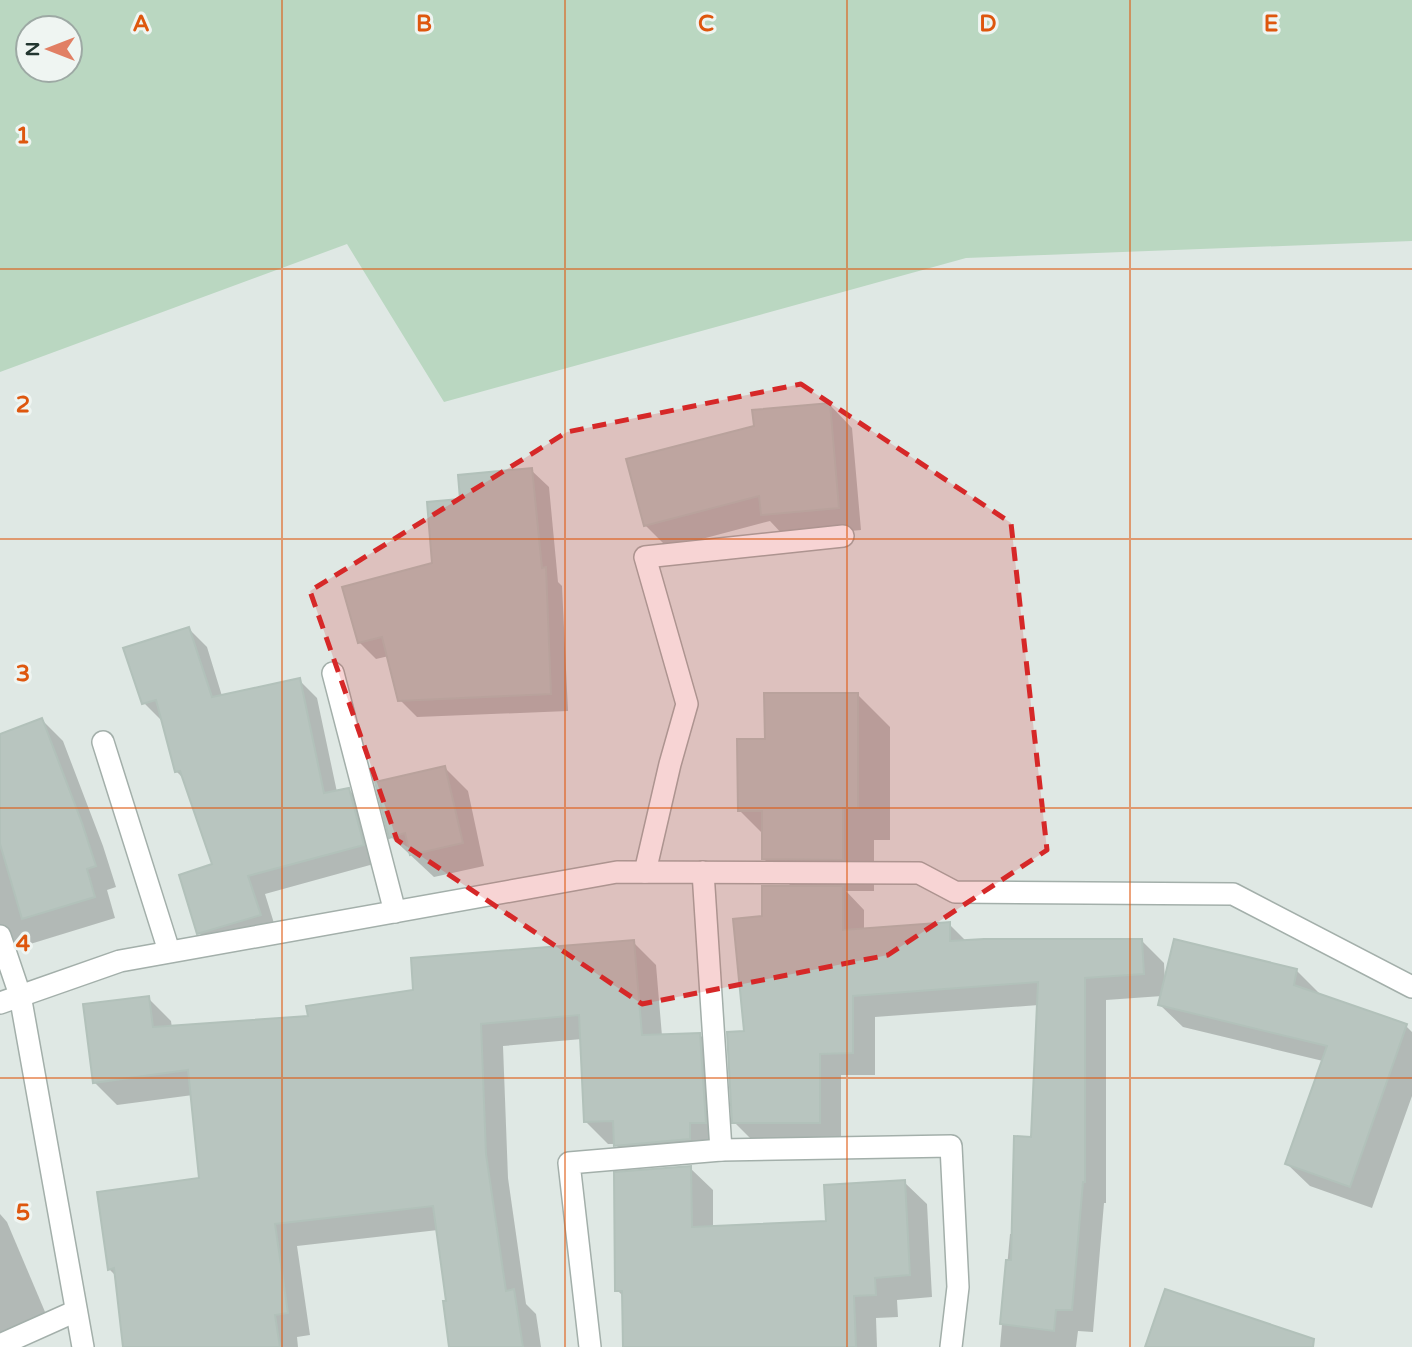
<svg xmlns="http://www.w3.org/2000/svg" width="1412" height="1347" font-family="'Varela Round',sans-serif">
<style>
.green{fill:#bad7c1;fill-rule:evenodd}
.shadow{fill:#0003}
.building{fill:#b8c5bf;stroke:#b2c1ba;stroke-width:2}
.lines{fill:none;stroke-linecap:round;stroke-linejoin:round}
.minor-casing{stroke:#a3afaa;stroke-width:24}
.minor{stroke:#fff;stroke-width:21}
.marked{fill:#d62828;fill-opacity:0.2;stroke:#d62828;stroke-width:5;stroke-dasharray:14 9;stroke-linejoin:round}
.grid{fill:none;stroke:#de570e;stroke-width:2;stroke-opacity:0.55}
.grid-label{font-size:23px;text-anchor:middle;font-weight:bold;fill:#de570e;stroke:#eff5f2;stroke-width:6;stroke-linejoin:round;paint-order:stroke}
</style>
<rect width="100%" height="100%" fill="#dfe8e4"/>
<path class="green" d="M 0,0 L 1412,0 L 1412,241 L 966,258 L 444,402 L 347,244 L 0,372 ZM 28,28 L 70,28 L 70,70 L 28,70 Z"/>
<g class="shadow">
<path d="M 830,405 L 852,428 L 861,530 L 785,537 L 770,521 L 668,548 L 645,525 L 755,427 Z"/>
<path d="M 531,470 L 549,487 L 558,582 L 562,586 L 568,711 L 417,717 L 400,700 L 389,656 L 376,659 L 359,642 L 434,564 L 462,500 Z"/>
<path d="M 189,629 L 207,647 L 222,696 L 299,680 L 317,698 L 337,792 L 349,790 L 367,808 L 381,862 L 265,894 L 277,933 L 217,951 L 199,933 L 214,866 L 185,780 L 176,771 L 162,721 L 144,703 Z"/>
<path d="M 857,694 L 890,727 L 890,840 L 874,840 L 874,891 L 846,891 L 864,910 L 864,930 L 949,924 L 967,942 L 1142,941 L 1164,963 L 1165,982 L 1296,970 L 1319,993 L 1319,995 L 1406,1026 L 1412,1032 L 1412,1096 L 1372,1208 L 1310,1186 L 1287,1164 L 1323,1061 L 1183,1027 L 1160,1005 L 1162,996 L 1106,1000 L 1106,1203 L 1104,1203 L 1093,1332 L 1078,1331 L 1076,1347 L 1000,1347 L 1010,1234 L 1013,1234 L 1033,1138 L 1039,1005 L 875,1017 L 875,1075 L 841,1075 L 841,1144 L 756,1144 L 734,1122 L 746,1033 L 764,918 L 792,887 L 764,859 L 764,835 L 740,811 L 766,740 Z"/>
<path d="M 42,720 L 63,741 L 103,846 L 116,887 L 107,890 L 115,918 L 27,945 L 18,944 L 0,953 L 0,736 Z"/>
<path d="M 445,768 L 468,791 L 484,866 L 434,877 L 391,837 Z"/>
<path d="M 633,942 L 656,965 L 662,1036 L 700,1035 L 722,1057 L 712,1145 L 712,1162 L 638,1168 L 615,1144 L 608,1144 L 585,1121 L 582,1039 L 503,1046 L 508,1178 L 526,1304 L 536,1314 L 541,1347 L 452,1347 L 438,1230 L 297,1246 L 310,1335 L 297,1337 L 298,1347 L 125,1347 L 117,1277 L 110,1270 L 99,1193 L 201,1179 L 193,1095 L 117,1105 L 94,1082 L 148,998 L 171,1021 L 172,1028 L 310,1018 Z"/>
<path d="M 690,1168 L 713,1190 L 713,1228 L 828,1223 L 904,1182 L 927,1204 L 932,1297 L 897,1300 L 898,1317 L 876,1318 L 877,1347 L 624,1347 L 624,1297 L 617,1290 Z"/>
<path d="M 0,1214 L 7,1222 L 51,1326 L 0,1347 Z"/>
</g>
<g class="building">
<path d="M 830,403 L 839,508 L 761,515 L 759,496 L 644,526 L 626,459 L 754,426 L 752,410 Z"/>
<path d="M 532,468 L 542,568 L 546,567 L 551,694 L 398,701 L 382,637 L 358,643 L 342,587 L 432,563 L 427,502 L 460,499 L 458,475 Z"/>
<path d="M 189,627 L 212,697 L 300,678 L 324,793 L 349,788 L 364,845 L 248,876 L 261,915 L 197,934 L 179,875 L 212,864 L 180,771 L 175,772 L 156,700 L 142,704 L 123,648 Z"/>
<path d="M 764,693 L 858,693 L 858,808 L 843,808 L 843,860 L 762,859 L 762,811 L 738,811 L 737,739 L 765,739 Z"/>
<path d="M 42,718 L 82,823 L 96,866 L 87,869 L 95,897 L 22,919 L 0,844 L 0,734 Z"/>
<path d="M 445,766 L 463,843 L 410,855 L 405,833 L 389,838 L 375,782 Z"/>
<path d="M 762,886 L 843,886 L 843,930 L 950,922 L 950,941 L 984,939 L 1142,939 L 1144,974 L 1085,978 L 1085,1182 L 1083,1182 L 1072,1310 L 1056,1310 L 1054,1331 L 1000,1324 L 1006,1260 L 1011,1260 L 1014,1136 L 1031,1137 L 1038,982 L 853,996 L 853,1053 L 820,1054 L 820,1123 L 732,1123 L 727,1032 L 744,1031 L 733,919 L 762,916 Z"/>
<path d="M 1174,939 L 1297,969 L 1294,985 L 1407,1024 L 1350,1187 L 1285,1164 L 1327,1046 L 1158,1005 Z"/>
<path d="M 634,940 L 642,1035 L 700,1033 L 706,1123 L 690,1123 L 690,1139 L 614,1146 L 613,1121 L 584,1122 L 579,1015 L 481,1024 L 486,1154 L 506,1291 L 514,1289 L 523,1347 L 449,1347 L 443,1301 L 446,1301 L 433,1206 L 275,1224 L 288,1313 L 275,1315 L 280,1347 L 123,1347 L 114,1268 L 108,1270 L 97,1192 L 199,1178 L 188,1070 L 93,1083 L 83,1004 L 149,996 L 153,1027 L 308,1016 L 306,1006 L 413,990 L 411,958 Z"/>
<path d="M 691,1166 L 692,1227 L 826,1221 L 824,1185 L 905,1180 L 910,1275 L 875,1278 L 876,1295 L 854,1296 L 856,1347 L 623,1347 L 622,1291 L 615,1291 L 614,1172 Z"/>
<path d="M 1165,1289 L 1314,1339 L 1313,1347 L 1145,1347 Z"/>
</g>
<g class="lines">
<defs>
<g id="minor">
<path d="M 333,673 L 395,912"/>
<path d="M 103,742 L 169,951"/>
<path d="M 645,872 L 670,764 L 687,704 L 645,557 L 843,536"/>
<path d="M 703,872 L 721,1150"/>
<path d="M 0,936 L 20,995 L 83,1347"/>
<path d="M 0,1003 L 120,961 L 617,872 L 919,873 L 955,892 L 1233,894 L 1412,987"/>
<path d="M 0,1345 L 76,1311"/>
<path d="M 590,1347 L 569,1163 L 721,1150 L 951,1146 L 958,1287 L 951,1347"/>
</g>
</defs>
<use href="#minor" class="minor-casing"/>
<use href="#minor" class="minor"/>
</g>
<path class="marked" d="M 801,384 L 1011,523 L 1047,850 L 888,955 L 642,1004 L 397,840 L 310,591 L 567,432 Z"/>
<path class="grid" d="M 282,0 L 282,1347M 565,0 L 565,1347M 847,0 L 847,1347M 1130,0 L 1130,1347M 0,269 L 1412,269M 0,539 L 1412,539M 0,808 L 1412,808M 0,1078 L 1412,1078"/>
<g class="grid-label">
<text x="141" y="31">A</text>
<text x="424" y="31">B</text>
<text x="706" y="31">C</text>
<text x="988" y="31">D</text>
<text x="1271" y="31">E</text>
<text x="23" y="143">1</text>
<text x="23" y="412">2</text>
<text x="23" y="681">3</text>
<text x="23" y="951">4</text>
<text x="23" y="1220">5</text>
</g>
<g transform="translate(49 49) rotate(270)"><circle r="33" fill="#eff5f2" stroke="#9da9a4" stroke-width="2"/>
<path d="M0-5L12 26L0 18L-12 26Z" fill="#e17f64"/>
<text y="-10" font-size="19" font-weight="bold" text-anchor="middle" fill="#223630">N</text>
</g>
</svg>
